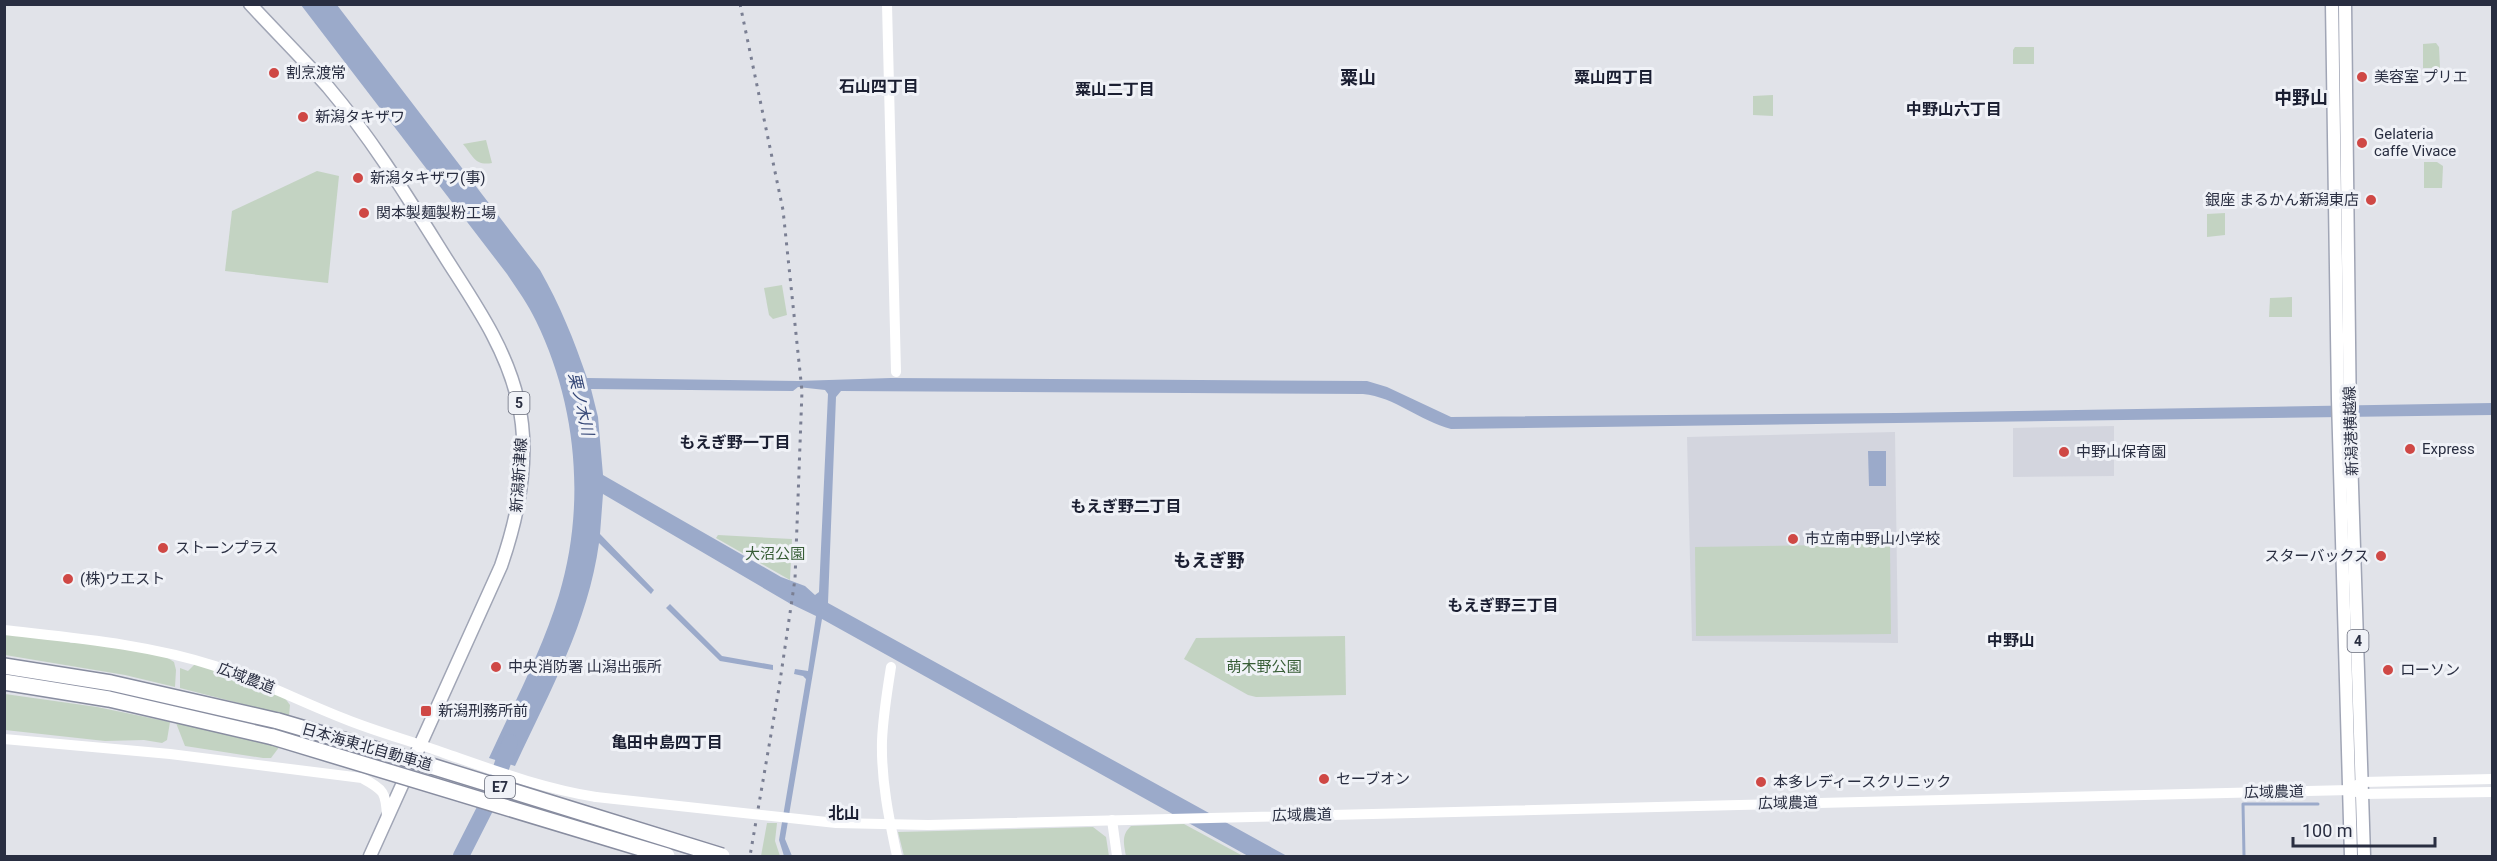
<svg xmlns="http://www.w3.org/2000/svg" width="2497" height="861" font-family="Roboto,'Noto Sans JP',sans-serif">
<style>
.built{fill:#d3d5de}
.green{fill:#c3d3c2}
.water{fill:#9baaca;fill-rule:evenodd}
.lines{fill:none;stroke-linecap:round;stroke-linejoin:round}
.stream{stroke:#9baaca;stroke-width:3}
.river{stroke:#9baaca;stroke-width:16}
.primary-casing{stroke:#a0a5b5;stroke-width:15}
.highway-casing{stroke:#888da0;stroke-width:18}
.secondary{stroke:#fff;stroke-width:10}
.primary{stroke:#fff;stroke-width:12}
.highway{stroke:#fff;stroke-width:15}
.rail{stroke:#7a7f93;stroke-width:3;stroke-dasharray:3 6;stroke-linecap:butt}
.highway-bridge-casing{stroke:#888da0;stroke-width:18;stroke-linecap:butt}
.secondary-bridge{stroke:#fff;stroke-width:10}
.highway-bridge{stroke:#fff;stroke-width:15}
.poi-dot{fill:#cf4845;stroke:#f0f2f7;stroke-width:2}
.labels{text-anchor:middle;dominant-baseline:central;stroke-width:6;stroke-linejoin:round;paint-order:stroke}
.shield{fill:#f0f2f7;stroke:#656978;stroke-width:1.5}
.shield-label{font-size:14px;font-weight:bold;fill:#292e41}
.poi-label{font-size:15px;fill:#292e41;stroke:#f0f2f7;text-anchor:start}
.street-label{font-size:15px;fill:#292e41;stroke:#f0f2f7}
.park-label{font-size:15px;fill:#375d36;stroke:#f0f2f7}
.neighbourhood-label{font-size:16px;font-weight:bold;fill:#1b1f32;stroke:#f0f2f7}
.water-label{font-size:16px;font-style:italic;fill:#334575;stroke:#f0f2f7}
.quarter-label{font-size:18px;font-weight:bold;fill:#1b1f32;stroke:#f0f2f7}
</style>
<rect width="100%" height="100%" fill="#e1e3e9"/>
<g class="built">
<path d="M 2114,426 L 2114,476 L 2013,477 L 2013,428 Z"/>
<path d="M 1895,432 L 1898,643 L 1692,641 L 1687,437 Z"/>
</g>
<g class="green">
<path d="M 2436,43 L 2439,47 L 2440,68 L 2423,68 L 2423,44 Z"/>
<path d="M 2015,47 L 2034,47 L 2034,64 L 2013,64 L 2013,50 Z"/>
<path d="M 1773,95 L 1773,116 L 1753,115 L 1753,96 Z"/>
<path d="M 486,140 L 492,163 C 475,166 473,156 463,144 Z"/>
<path d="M 2424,162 L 2437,162 L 2443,166 L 2442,188 L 2424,188 Z"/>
<path d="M 317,171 L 339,176 L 328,283 L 225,271 L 232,211 Z"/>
<path d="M 2225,213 L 2225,235 L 2207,237 L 2207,214 Z"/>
<path d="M 782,285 L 787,315 L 773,319 L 769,315 L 764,288 Z"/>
<path d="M 2292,297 L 2292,317 L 2269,317 L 2270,298 Z"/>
<path d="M 718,535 L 792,539 L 790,580 L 716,538 Z"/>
<path d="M 1890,544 L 1891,634 L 1696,636 L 1695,547 Z"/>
<path d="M 4,633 L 31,634 L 39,639 L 62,638 L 71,643 L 93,643 L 163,655 L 174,662 L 176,670 L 175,687 L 125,675 L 5,655 Z"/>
<path d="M 1345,636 L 1346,695 L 1256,697 L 1248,695 L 1184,659 L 1196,638 Z"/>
<path d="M 196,663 L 227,676 L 230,673 L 284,697 L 290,705 L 289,716 L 180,688 L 180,668 L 188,671 Z"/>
<path d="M 5,694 L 97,707 L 170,722 L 167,740 L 162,743 L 144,740 L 105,741 L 5,730 Z"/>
<path d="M 176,723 L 280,746 L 271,758 L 263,758 L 185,746 Z"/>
<path d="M 767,823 L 777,823 L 775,841 L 780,856 L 761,856 Z"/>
<path d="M 1184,824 L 1243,856 L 1126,856 C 1124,844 1121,835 1131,826 Z"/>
<path d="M 1093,827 L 1106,837 L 1109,856 L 904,856 L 898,832 Z"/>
</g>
<g class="water">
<path d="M 301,5 L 337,5 L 540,270 C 560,305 574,340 587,378 L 798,381 L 891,378 L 1367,381 L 1387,387 L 1451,417 L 1896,413 L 2492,403 L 2492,415 L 1451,429 C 1420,421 1395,397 1363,394 L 841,391 L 836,397 L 828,603 L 1287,856 L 1248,856 L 822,619 L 785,839 L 792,856 L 784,856 L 779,840 L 806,679 L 803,676 L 794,674 L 795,669 L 808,671 L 816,616 L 789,603 L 603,494 L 600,534 L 654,590 L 651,594 L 599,543 C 588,623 549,693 515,766 L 489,758 C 513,705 542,651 559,595 C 586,505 577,405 536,321 C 528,304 517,289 507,274 ZM 798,387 L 825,390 L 828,394 L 819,592 L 815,595 L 805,586 L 781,577 L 603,475 L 598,417 L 591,389 L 793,391 Z"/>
<path d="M 1868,451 L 1886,451 L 1886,486 L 1869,486 Z"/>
<path d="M 670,604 L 722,656 L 773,665 L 773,670 L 720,661 L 666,608 Z"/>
</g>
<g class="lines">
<path class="stream" d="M 2244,856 L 2243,804 L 2318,804"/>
<path class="river" d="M 461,856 L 491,797 L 510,742"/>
<defs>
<g id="primary">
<path d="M 250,4 C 276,32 303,59 328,87 C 373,140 410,201 447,260 C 475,304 506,348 518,401 C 531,456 519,514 501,566 L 370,856"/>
<path d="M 2332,4 L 2338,400 L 2351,856"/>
<path d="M 2345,4 L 2350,425 L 2364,856"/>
</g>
<g id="highway">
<path d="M 4,666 L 111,683 L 278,721"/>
<path d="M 4,682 L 109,699 L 273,737"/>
</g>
</defs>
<use href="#primary" class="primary-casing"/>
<use href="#highway" class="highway-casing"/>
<g class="secondary">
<path d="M 887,4 L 896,372"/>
<path d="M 4,630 C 74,638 148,644 215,666 C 259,680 301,702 345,719 C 377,732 411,741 444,753 C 493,770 544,789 596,797"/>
<path d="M 891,667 C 887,692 883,716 882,741 C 881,780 889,819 897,856"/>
<path d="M 4,739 L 170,754 L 362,778 C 384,790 386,792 387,817"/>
<path d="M 2355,786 L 2363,782 L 2492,779"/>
<path d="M 1112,820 L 1117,856"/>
<path d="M 928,825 L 2350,790 L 2363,794 L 2492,792"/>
</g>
<use href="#primary" class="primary"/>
<use href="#highway" class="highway"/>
<path class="rail" d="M 740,4 L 783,210 L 802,391 L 795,579 L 779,688 L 750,856"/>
<defs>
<g id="highway-bridge">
<path d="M 278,721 L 428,765 L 722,856"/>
<path d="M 273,737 L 667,856"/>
</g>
</defs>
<use href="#highway-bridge" class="highway-bridge-casing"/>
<path class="secondary-bridge" d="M 596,797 L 836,823 L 928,825"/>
<use href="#highway-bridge" class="highway-bridge"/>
</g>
<g class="poi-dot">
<circle cx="274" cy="73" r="6"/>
<circle cx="2362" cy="77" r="6"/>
<circle cx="303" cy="117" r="6"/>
<circle cx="2362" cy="143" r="6"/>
<circle cx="358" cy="178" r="6"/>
<circle cx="2371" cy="200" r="6"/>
<circle cx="364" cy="213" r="6"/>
<circle cx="2410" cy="449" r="6"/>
<circle cx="2064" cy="452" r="6"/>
<circle cx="1793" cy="539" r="6"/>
<circle cx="163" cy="548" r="6"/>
<circle cx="2381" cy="556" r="6"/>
<circle cx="68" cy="579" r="6"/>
<circle cx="496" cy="667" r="6"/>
<circle cx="2388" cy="670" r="6"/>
<rect x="420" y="705" width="12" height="12" rx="3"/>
<circle cx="1324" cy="779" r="6"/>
<circle cx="1761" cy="782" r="6"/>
</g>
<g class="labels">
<g class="shield">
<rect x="508.5" y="392" width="21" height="22" rx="4.5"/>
<rect x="2347.5" y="630" width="21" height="22" rx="4.5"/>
<rect x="485" y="776" width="30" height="22" rx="4.5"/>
</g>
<g class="shield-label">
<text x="519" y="403">5</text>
<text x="2358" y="641">4</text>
<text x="500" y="787">E7</text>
</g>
<g class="poi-label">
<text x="286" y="73">割烹渡常</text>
<text x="2374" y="77">美容室 プリエ</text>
<text x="315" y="117">新潟タキザワ</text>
<text x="2374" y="134">Gelateria<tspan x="2374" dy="17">caffe Vivace</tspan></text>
<text x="370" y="178">新潟タキザワ(事)</text>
<text x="2359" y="200" text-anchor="end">銀座 まるかん新潟東店</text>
<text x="376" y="213">関本製麺製粉工場</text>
<text x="2422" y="449">Express</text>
<text x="2076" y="452">中野山保育園</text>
<text x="1805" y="539">市立南中野山小学校</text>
<text x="175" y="548">ストーンプラス</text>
<text x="2369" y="556" text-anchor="end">スターバックス</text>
<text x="80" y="579">(株)ウエスト</text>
<text x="508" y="667">中央消防署 山潟出張所</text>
<text x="2400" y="670">ローソン</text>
<text x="438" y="711">新潟刑務所前</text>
<text x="1336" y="779">セーブオン</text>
<text x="1773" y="782">本多レディースクリニック</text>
</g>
<g class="street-label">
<text transform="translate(2351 431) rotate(-92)">新潟港横越線</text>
<text transform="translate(519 475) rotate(-86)">新潟新津線</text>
<text transform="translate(246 678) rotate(21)">広域農道</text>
<text transform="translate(367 747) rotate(16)">日本海東北自動車道</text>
<text transform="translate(2274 792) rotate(-1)">広域農道</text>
<text transform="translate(1788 803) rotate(-1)">広域農道</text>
<text transform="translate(1302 815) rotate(-1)">広域農道</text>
</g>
<g class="park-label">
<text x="775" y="554">大沼公園</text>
<text x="1264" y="667">萌木野公園</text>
</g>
<g class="neighbourhood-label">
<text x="1614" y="77">粟山四丁目</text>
<text x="879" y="86">石山四丁目</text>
<text x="1115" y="89">粟山二丁目</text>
<text x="1954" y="109">中野山六丁目</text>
<text x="735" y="442">もえぎ野一丁目</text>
<text x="1126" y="506">もえぎ野二丁目</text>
<text x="1503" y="605">もえぎ野三丁目</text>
<text x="2011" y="640">中野山</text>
<text x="667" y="742">亀田中島四丁目</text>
<text x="844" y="813">北山</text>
</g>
<g class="water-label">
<text transform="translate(581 404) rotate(77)">栗ノ木川</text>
</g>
<g class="quarter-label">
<text x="1358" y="77">粟山</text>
<text x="2301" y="97">中野山</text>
<text x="1209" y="560">もえぎ野</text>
</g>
</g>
<rect width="2497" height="861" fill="none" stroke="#292e41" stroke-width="12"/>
<path d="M2293 837v9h142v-9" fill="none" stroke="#292e41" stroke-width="3"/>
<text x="2302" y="837" font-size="18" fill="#292e41" stroke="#f0f2f7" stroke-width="4.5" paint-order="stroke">100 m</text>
</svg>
